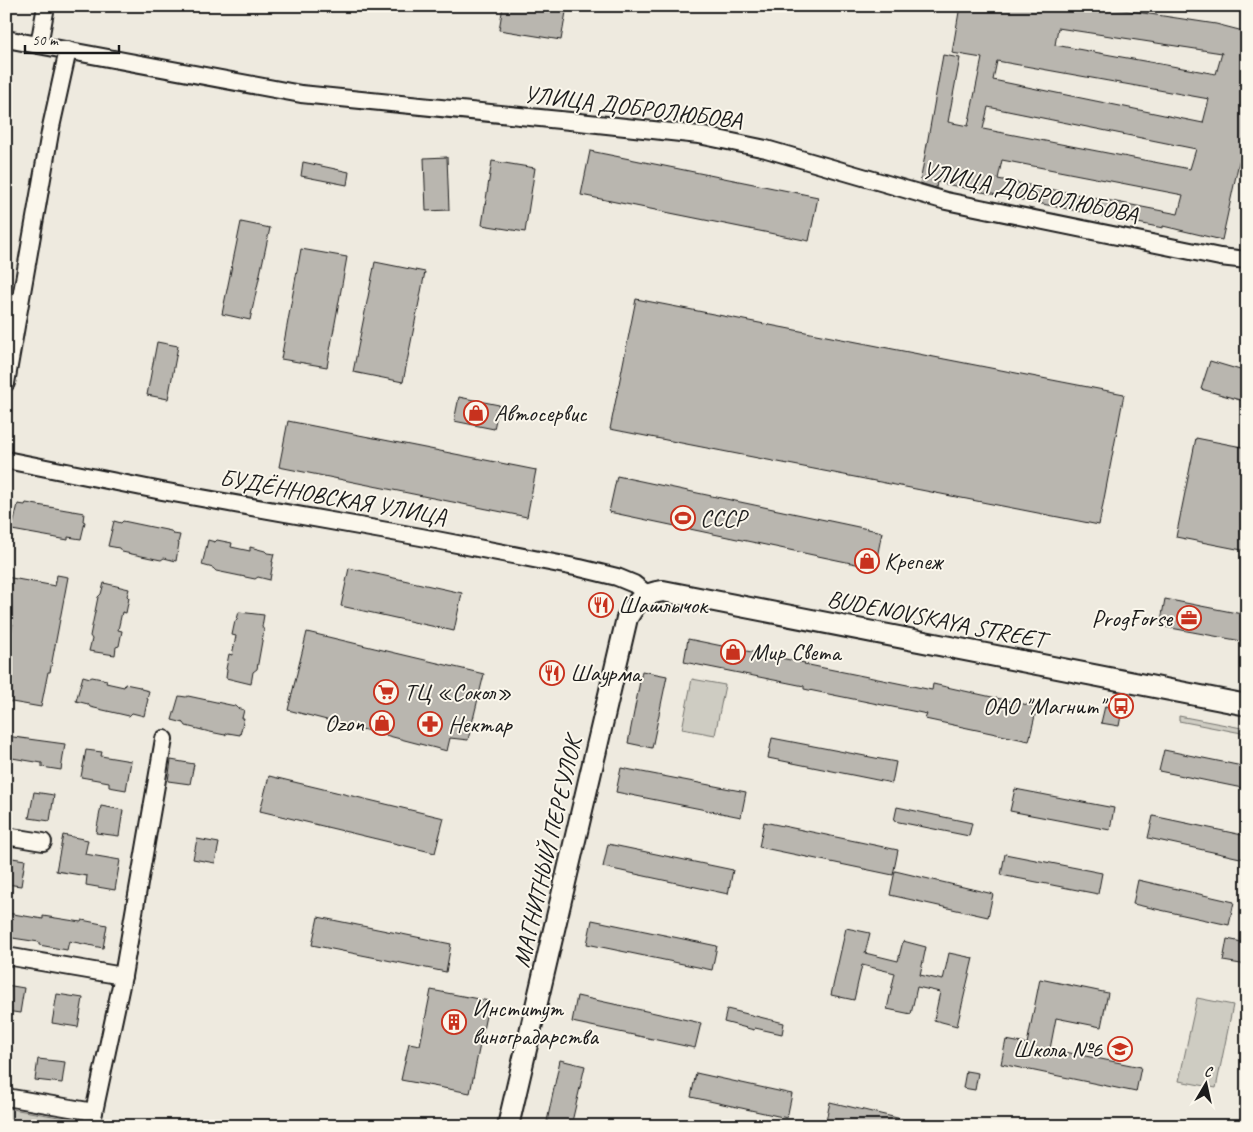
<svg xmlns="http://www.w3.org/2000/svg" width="1253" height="1132" font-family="Caveat,sans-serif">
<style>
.green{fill:#ceccc2;stroke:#75746f}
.building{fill:#b9b6af;stroke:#1c1c1c;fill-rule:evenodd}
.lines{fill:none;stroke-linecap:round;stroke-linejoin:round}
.minor-casing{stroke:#1c1c1c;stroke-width:20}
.major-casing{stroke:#1c1c1c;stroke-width:24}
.minor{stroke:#fbf7ec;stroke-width:16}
.major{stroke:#fbf7ec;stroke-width:20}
.labels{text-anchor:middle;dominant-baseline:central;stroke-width:4;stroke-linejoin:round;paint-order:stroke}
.street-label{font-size:24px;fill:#1c1c1c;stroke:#fbf7ec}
.poi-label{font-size:24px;fill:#1c1c1c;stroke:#fbf7ec;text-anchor:start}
</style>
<rect width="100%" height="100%" fill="#eeeadf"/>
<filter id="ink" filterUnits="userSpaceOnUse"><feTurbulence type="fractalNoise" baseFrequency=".02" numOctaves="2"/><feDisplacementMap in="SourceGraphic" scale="10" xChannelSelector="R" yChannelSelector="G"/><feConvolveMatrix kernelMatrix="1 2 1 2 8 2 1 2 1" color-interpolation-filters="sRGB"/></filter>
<g filter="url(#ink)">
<g class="green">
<path d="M 692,679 L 725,685 L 715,735 L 682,729 Z"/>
<path d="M 1179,716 L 1247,729 L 1247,734 L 1179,721 Z"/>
<path d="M 1197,998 L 1233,1005 L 1216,1088 L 1179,1081 Z"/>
<path d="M 6,1108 L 82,1121 L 81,1126 L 6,1126 Z"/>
</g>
<g class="building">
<path d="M 503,6 L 531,6 L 566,12 L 561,40 L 499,30 Z"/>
<path d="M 960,6 L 1097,6 L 1216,24 L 1247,32 L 1247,125 L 1222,240 L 1163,226 L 1163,228 L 977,191 L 978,191 L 937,182 L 936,188 L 920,183 L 943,55 L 960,58 L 948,122 L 968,126 L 982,58 L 952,53 ZM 1058,28 L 1222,53 L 1216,74 L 1055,45 ZM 997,61 L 1209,99 L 1203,123 L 993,80 ZM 988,107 L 1196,149 L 1190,169 L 983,129 ZM 1002,160 L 1183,195 L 1178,214 L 998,179 Z"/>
<path d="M 590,151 L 818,197 L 809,241 L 581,195 Z"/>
<path d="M 447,157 L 449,210 L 426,211 L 424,158 Z"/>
<path d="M 492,161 L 535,168 L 525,232 L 482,225 Z"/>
<path d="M 303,162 L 349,172 L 347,185 L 301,176 Z"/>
<path d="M 241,222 L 270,228 L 250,320 L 222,314 Z"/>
<path d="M 301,249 L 347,257 L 327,367 L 281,359 Z"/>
<path d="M 375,262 L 425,272 L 403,382 L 353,372 Z"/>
<path d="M 636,299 L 1124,394 L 1099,525 L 610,429 Z"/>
<path d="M 157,342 L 178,346 L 168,399 L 147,395 Z"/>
<path d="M 1210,361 L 1247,372 L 1247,402 L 1201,389 Z"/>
<path d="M 459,397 L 499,405 L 494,429 L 454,421 Z"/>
<path d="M 288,421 L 536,470 L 527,517 L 279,467 Z"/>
<path d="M 1196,438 L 1247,448 L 1247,551 L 1176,537 Z"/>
<path d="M 617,476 L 882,532 L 875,568 L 609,512 Z"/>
<path d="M 26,503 L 84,513 L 83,521 L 85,522 L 81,539 L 68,537 L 68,540 L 12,530 L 18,504 L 25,505 Z"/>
<path d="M 114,521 L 121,523 L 123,521 L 171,531 L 173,534 L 180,535 L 178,543 L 179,543 L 176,561 L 164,558 L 161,560 L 122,552 L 119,548 L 108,546 Z"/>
<path d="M 208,540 L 215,542 L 217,540 L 232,543 L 231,547 L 250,551 L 250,547 L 265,551 L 267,553 L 274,554 L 272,562 L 273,562 L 270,580 L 258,577 L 255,579 L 216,571 L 213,568 L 202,565 Z"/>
<path d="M 349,568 L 462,593 L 454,631 L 341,606 Z"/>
<path d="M 57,575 L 68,577 L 50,672 L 48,672 L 41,707 L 6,701 L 6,658 L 13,624 L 6,624 L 6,577 L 55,586 Z"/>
<path d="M 104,583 L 129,589 L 127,596 L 129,598 L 126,613 L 122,612 L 118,630 L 122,631 L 119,646 L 116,647 L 115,655 L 89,651 L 92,639 L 90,636 L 98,597 L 101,594 Z"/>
<path d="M 1165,599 L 1247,615 L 1247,642 L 1160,626 Z"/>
<path d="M 239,612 L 264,615 L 262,627 L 264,630 L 257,669 L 253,672 L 251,684 L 226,678 L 227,670 L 226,669 L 229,654 L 232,655 L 236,636 L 232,635 L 235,621 L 237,619 Z"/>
<path d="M 307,632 L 484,674 L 468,740 L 450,738 L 447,751 L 288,710 Z"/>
<path d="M 688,639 L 805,663 L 804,664 L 932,690 L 933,684 L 1037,707 L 1029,741 L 925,719 L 927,714 L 804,689 L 804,686 L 684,662 Z"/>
<path d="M 642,671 L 667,676 L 652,748 L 628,743 Z"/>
<path d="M 83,676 L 90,678 L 92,677 L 107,680 L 106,683 L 124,687 L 125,684 L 140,687 L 141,689 L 149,691 L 147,699 L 148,699 L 144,716 L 132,713 L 129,716 L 90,707 L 88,704 L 76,701 Z"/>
<path d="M 179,696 L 186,697 L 188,696 L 235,706 L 237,708 L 244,710 L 242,718 L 244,718 L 240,735 L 228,733 L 225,735 L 210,732 L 186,726 L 184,723 L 172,720 Z"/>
<path d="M 1105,706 L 1122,710 L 1119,726 L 1101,723 Z"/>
<path d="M 6,736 L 65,744 L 61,770 L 42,767 L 42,763 L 6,757 Z"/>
<path d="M 772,738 L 896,762 L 892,783 L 768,758 Z"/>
<path d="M 86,750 L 102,752 L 101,756 L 131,761 L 126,790 L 109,787 L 109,782 L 81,777 Z"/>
<path d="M 1164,750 L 1247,767 L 1247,789 L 1159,771 Z"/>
<path d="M 171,760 L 194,764 L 190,784 L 168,781 Z"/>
<path d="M 621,768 L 746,792 L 741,817 L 616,792 Z"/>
<path d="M 269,776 L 444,818 L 435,853 L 260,811 Z"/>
<path d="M 1015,789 L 1114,808 L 1110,830 L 1010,811 Z"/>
<path d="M 34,792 L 54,795 L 50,821 L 29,818 Z"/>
<path d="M 101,806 L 123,810 L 119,836 L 96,833 Z"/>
<path d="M 897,807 L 972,823 L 969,836 L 894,821 Z"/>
<path d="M 1153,816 L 1247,836 L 1247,851 L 1245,859 L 1148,838 Z"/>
<path d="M 764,822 L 898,850 L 893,875 L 759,847 Z"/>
<path d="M 63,835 L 88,840 L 85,854 L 120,860 L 115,890 L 86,885 L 87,876 L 56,871 Z"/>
<path d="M 197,839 L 219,843 L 215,863 L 193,859 Z"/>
<path d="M 608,844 L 733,870 L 728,894 L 603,867 Z"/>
<path d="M 1005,854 L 1102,873 L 1098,894 L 1001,875 Z"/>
<path d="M 6,857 L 25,860 L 21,886 L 6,884 Z"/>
<path d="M 895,871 L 993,894 L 988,917 L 890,895 Z"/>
<path d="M 1138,880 L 1234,902 L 1229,925 L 1133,904 Z"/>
<path d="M 7,913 L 43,919 L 43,916 L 81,922 L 82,920 L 107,925 L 103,948 L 69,941 L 67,950 L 39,945 L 39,942 L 6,937 Z"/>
<path d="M 318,917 L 451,944 L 446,972 L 312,945 Z"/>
<path d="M 592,920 L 717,946 L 712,970 L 587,944 Z"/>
<path d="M 846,928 L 870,933 L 865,953 L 898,961 L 903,941 L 926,947 L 920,975 L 943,980 L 949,953 L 973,958 L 957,1026 L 934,1020 L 940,992 L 917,987 L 911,1014 L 887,1009 L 895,973 L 862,965 L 854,1000 L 831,995 Z"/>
<path d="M 1227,939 L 1247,943 L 1247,965 L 1223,961 Z"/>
<path d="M 1040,979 L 1108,993 L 1101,1027 L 1056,1018 L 1050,1049 L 1141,1067 L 1136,1092 L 1001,1064 L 1006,1040 L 1027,1044 Z"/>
<path d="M 6,985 L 24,988 L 20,1013 L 6,1011 Z"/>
<path d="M 431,990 L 489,1001 L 470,1093 L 401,1080 L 409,1043 L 420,1045 Z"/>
<path d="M 57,994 L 83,998 L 78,1027 L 52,1023 Z"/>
<path d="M 577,996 L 701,1023 L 695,1048 L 572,1022 Z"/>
<path d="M 727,1009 L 784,1023 L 782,1034 L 755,1028 L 754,1030 L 724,1022 Z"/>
<path d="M 38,1059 L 65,1062 L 62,1083 L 35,1080 Z"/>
<path d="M 560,1060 L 585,1066 L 571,1126 L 546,1126 Z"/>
<path d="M 966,1071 L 978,1073 L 975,1090 L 963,1088 Z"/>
<path d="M 696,1073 L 792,1094 L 787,1118 L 691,1097 Z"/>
<path d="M 830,1102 L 914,1122 L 914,1126 L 825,1126 Z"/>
</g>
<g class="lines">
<defs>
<g id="minor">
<path d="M 6,39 L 301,94 L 570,121 L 699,135 L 766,149 L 946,201 L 1220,257 L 1247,260"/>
<path d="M 39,45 L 46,6"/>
<path d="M 6,383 L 51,127 L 68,50"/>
<path d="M 6,460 L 162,491 L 421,537 L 580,568 L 617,577 L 634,584 L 647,594"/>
<path d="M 6,836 L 43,842"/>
<path d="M 6,956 L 123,976"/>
<path d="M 6,1097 L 94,1112"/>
<path d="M 91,1126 L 123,976 L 164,739"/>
</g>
<path id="major" d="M 508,1126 L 627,618 C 638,600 641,594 663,591 L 1247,705"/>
</defs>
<use href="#minor" class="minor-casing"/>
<use href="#major" class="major-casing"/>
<use href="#minor" class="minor"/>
<use href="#major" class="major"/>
</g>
</g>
<defs>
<symbol id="shop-ring" viewBox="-11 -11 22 22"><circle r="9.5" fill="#fbf7ec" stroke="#c8321e" stroke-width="1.5"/><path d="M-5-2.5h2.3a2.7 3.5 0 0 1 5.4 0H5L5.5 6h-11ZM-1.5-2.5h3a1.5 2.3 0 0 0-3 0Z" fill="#c8321e"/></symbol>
<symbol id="stadium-ring" viewBox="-11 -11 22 22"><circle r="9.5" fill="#fbf7ec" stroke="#c8321e" stroke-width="1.5"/><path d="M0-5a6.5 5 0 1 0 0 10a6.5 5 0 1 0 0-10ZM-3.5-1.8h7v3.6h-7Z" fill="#c8321e"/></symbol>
<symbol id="restaurant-ring" viewBox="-11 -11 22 22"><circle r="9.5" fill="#fbf7ec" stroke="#c8321e" stroke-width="1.5"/><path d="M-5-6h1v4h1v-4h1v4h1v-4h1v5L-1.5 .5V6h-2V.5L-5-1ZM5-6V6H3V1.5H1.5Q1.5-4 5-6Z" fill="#c8321e"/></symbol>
<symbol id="office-ring" viewBox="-11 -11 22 22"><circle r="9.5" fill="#fbf7ec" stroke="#c8321e" stroke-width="1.5"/><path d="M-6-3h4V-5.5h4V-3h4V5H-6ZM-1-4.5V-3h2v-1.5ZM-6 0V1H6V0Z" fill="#c8321e"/></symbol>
<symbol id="supermarket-ring" viewBox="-11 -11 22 22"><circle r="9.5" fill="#fbf7ec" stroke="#c8321e" stroke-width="1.5"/><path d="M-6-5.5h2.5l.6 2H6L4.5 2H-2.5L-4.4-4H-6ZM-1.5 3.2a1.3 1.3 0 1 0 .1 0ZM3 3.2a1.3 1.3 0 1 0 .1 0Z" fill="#c8321e"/></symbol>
<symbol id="bus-ring" viewBox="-11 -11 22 22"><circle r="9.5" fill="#fbf7ec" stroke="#c8321e" stroke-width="1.5"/><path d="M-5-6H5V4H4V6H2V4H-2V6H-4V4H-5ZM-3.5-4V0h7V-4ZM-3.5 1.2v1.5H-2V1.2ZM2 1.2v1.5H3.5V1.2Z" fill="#c8321e"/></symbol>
<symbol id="pharmacy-ring" viewBox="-11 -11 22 22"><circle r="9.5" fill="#fbf7ec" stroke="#c8321e" stroke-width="1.5"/><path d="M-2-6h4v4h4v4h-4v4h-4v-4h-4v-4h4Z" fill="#c8321e"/></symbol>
<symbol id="building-ring" viewBox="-11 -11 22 22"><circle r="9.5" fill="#fbf7ec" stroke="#c8321e" stroke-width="1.5"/><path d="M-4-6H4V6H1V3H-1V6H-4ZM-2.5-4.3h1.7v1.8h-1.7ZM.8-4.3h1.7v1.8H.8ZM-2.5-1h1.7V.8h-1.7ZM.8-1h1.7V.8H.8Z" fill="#c8321e"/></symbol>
<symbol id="school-ring" viewBox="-11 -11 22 22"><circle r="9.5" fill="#fbf7ec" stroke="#c8321e" stroke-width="1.5"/><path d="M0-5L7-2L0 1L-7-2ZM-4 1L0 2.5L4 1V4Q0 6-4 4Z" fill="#c8321e"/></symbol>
</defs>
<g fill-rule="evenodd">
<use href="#shop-ring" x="462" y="399" width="28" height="28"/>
<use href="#stadium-ring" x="669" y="504" width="28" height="28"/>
<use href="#shop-ring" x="853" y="547" width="28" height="28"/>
<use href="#restaurant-ring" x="587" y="591" width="28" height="28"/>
<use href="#office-ring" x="1175" y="604" width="28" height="28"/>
<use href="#shop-ring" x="719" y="638" width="28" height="28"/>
<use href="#restaurant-ring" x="538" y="659" width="28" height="28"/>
<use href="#supermarket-ring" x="372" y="678" width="28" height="28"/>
<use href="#bus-ring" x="1107" y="692" width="28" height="28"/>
<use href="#shop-ring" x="368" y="709" width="28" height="28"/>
<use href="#pharmacy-ring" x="416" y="710" width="28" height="28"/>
<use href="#building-ring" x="440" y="1008" width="28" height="28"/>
<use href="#school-ring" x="1106" y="1035" width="28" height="28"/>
</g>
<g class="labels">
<g class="street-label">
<text transform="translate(633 107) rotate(7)">УЛИЦА ДОБРОЛЮБОВА</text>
<text transform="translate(1030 192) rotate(12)">УЛИЦА ДОБРОЛЮБОВА</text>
<text transform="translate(333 497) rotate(10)">БУДЁННОВСКАЯ УЛИЦА</text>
<text transform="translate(936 619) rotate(11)">BUDENOVSKAYA STREET</text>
<text transform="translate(547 852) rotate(-77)">МАГНИТНЫЙ ПЕРЕУЛОК</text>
</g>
<g class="poi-label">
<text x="494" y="413">Автосервис</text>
<text x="700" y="518">СССР</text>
<text x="884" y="561">Крепеж</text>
<text x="618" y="605">Шашлычок</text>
<text x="1172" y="618" text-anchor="end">ProgForse</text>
<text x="750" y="652">Мир Света</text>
<text x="570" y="673">Шаурма</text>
<text x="404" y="692">ТЦ «Сокол»</text>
<text x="1104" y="706" text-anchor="end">ОАО "Магнит"</text>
<text x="364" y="723" text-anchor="end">Ozon</text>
<text x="448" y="724">Нектар</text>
<text x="472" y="1008">Институт<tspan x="472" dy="28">виноградарства</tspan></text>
<text x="1102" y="1049" text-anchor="end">Школа №6</text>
</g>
</g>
<rect width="1253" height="1132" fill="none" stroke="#fbf7ec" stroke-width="25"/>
<rect x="12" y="12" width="1228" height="1107" fill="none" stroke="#1c1c1c" stroke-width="2" filter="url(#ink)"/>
<g transform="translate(1206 1084) rotate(9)" stroke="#fbf7ec" stroke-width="4" paint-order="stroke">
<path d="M0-4L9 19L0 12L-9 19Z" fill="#1c1c1c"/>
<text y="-8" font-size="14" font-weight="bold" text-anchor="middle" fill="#1c1c1c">С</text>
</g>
<path d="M25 45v8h94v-8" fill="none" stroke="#1c1c1c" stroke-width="2.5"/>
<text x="32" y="45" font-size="15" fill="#1c1c1c" stroke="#fbf7ec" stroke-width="4" paint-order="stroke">50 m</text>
</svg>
